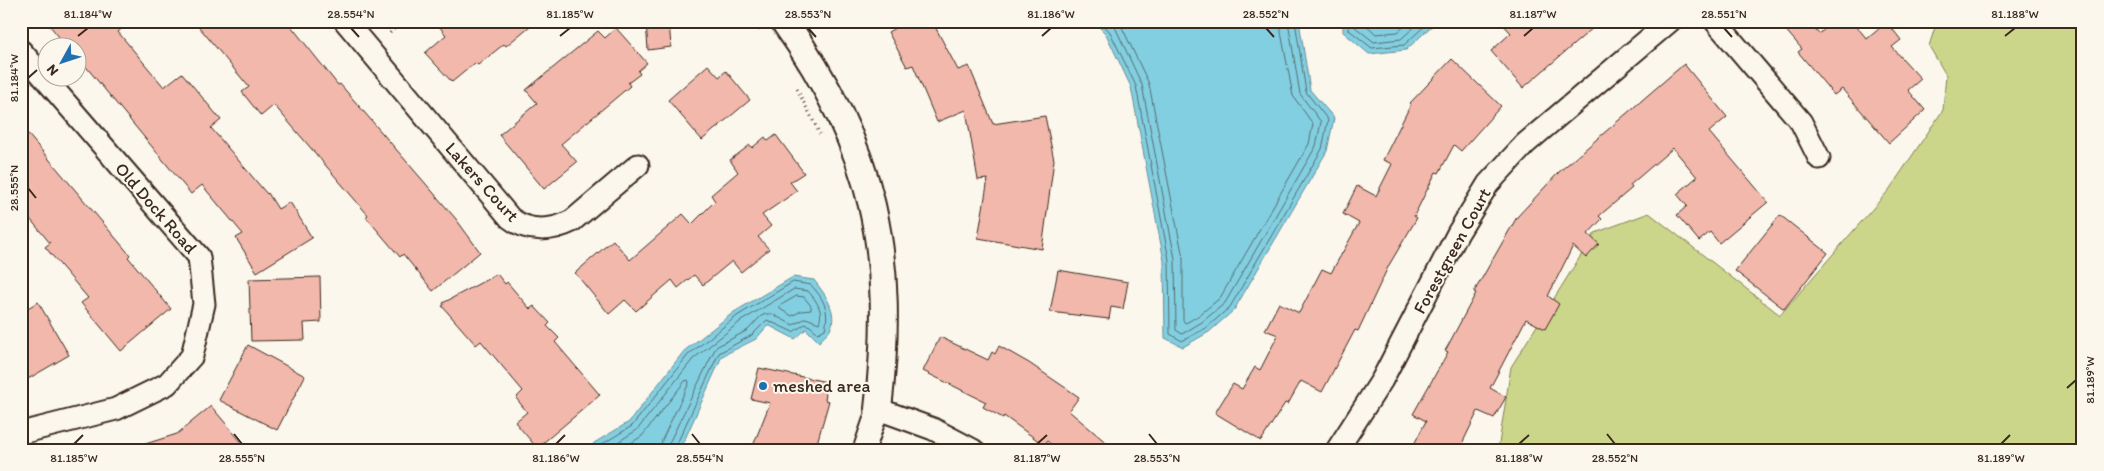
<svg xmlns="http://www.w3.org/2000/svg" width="2104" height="471" font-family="Itim,sans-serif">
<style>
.green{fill:#cbd68a;stroke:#838054}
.water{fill:#82cfe2;stroke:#668d94}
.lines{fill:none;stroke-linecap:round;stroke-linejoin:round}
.shore{stroke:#576c6c;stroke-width:1}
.building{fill:#f2b8ac;stroke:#3b2a1e}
.minor-casing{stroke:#3b2a1e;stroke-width:25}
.tertiary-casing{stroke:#3b2a1e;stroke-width:30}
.path{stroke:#3b2a1e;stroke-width:3;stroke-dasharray:1 4;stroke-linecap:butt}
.minor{stroke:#fbf7ec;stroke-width:21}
.tertiary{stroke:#fbf7ec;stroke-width:26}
.ticks{fill:none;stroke:#3b2a1e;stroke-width:2}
.poi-dot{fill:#1f6fb2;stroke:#fbf7ec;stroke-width:2}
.labels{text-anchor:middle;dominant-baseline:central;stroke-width:4;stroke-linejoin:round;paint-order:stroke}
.street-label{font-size:18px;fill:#3b2a1e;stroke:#fbf7ec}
.poi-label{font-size:18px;fill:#3b2a1e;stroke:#fbf7ec;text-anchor:start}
.neatline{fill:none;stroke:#3b2a1e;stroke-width:2}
.ticks-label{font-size:12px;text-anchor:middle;fill:#3b2a1e}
</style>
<rect width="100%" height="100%" fill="#fbf7ec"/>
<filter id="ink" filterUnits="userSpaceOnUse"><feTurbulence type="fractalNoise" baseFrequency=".02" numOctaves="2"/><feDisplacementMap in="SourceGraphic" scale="10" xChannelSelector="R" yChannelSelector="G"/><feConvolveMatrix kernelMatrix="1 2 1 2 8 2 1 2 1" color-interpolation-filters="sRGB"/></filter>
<g filter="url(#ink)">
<path class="green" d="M 1937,21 L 2083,21 L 2083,450 L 1498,450 L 1511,367 L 1595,233 L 1649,213 L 1780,315 L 1889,190 L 1943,110 L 1946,75 L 1929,46 Z"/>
<g class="water">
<path d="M 1093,21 L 1299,21 L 1310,90 L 1334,118 L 1327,151 L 1234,310 L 1209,332 L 1183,347 L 1165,338 L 1164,261 L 1131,87 L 1106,34 Z"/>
<path d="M 1343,21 L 1437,21 L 1406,50 L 1369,54 L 1343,32 Z"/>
<path d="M 793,277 L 814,280 C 824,293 839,312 830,330 C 828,334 822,338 819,342 L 806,329 L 795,339 L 768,325 L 756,339 L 722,356 L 685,439 L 678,450 L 590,450 L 594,443 L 629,422 L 684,351 L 734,312 Z"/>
</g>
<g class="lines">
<g class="shore">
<path d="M 1100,21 L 1110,32 L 1136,86 L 1169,260 L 1170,334 L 1182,341 L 1206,328 L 1230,307 L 1322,149 L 1328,120 L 1306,92 L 1295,21"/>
<path d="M 1109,21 L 1116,29 L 1142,85 L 1175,259 L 1176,330 L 1182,334 L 1202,322 L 1225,303 L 1316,146 L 1321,122 L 1300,94 L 1288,21"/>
<path d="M 1119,21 L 1149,84 L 1183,258 L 1183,321 L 1186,323 L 1198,316 L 1220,298 L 1309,144 L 1313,124 L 1293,96 L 1281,32 L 1281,21"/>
<path d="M 1348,21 L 1349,30 L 1372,48 L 1404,45 L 1430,21"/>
<path d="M 1354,21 L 1355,27 L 1374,42 L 1401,39 L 1421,21"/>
<path d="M 1362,21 L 1376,34 L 1398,32 L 1410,21"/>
<path d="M 797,296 L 804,297 L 811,306 L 811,310 L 801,311 L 792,316 L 780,309 L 780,306 Z"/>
<path d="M 596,450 L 599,446 L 632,426 L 688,355 L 737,316 L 793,282 L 811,285 C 823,298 830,310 825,329 L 818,333 L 810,326 L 805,324 L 793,332 L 767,320 L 752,335 L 719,353 L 674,450"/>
<path d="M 605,450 L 637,430 L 693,359 L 741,321 L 794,289 L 808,291 C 816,300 824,311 819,323 L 806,318 L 793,325 L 772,314 L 765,314 L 760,317 L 748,330 L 716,347 L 669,443 L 668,450"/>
<path d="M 620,450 L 642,436 L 685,381 L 688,380 L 689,383 L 662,440 L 660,450"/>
</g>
</g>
<g class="building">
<path d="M 46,21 L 130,21 L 118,32 L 164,87 L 182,73 L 221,120 L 211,128 L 267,194 L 268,193 L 278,209 L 290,202 L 312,238 L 257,272 L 236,238 L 243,234 L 202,185 L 191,194 L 78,57 L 78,48 L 68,48 Z"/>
<path d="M 194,21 L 287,21 L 338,85 L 340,84 L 456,219 L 480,252 L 433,291 L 403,254 L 400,257 L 366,217 L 368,215 L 274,105 L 261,116 L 242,92 L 249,87 Z"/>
<path d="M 435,21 L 536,21 L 506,46 L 504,44 L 478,65 L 475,63 L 452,82 L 425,53 L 446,35 Z"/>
<path d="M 646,21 L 669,21 L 671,47 L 648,50 Z"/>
<path d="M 907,21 L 932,21 L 958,70 L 969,66 L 993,124 L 1045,116 L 1054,160 L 1042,249 L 978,238 L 988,179 L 978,180 L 966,110 L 937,122 L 913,65 L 907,67 L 888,32 Z"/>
<path d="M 1500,21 L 1601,21 L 1523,88 L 1491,51 L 1511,33 Z"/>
<path d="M 1778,21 L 1807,21 L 1819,34 L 1834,21 L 1852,21 L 1867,39 L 1887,22 L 1901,40 L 1892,47 L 1921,79 L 1908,90 L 1925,110 L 1889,143 L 1842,89 L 1834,95 L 1798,52 L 1802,49 Z"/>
<path d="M 616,28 L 647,63 L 638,71 L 640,74 L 628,83 L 630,86 L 561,144 L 577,162 L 544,189 L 499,135 L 537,103 L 526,90 L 598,31 L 605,38 Z"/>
<path d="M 1452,59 L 1501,106 L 1461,151 L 1454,145 L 1439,173 L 1436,172 L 1414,216 L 1417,218 L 1389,265 L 1358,331 L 1355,330 L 1322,392 L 1301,381 L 1288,404 L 1285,403 L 1261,441 L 1215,413 L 1233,384 L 1242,389 L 1255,367 L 1260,370 L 1278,335 L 1265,330 L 1279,303 L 1299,313 L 1322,269 L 1331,273 L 1359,223 L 1343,214 L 1357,186 L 1376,196 L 1392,164 L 1383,160 L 1411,104 L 1410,103 Z"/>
<path d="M 1684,64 L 1727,117 L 1709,132 L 1768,202 L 1719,243 L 1710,232 L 1699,241 L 1677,215 L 1687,206 L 1677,194 L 1697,177 L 1673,148 L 1630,185 L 1632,188 L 1599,216 L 1602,219 L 1588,234 L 1599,244 L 1586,258 L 1573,246 L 1548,296 L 1559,304 L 1545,329 L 1526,319 L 1490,388 L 1506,397 L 1494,418 L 1478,411 L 1459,450 L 1411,450 L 1426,421 L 1413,414 L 1448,352 L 1445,351 L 1476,293 L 1474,292 L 1517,217 L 1560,171 Z"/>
<path d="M 708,65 L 719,77 L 726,71 L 750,100 L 702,140 L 668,100 Z"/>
<path d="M 21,126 L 130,255 L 128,257 L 171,309 L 121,351 L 81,303 L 88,298 L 45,247 L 50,243 L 21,208 Z"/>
<path d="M 776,135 L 804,173 L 790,182 L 797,191 L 762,215 L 771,226 L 758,237 L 769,249 L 741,272 L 732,261 L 703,285 L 694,275 L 678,288 L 672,280 L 636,311 L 625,300 L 609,314 L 575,273 L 613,240 L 630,260 L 683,214 L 692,224 L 715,201 L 711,195 L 738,172 L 730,160 L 750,145 L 752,148 L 765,137 L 768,141 Z"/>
<path d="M 1780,215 L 1828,253 L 1784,309 L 1735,271 Z"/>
<path d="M 1058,270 L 1128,282 L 1123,309 L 1111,307 L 1109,319 L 1050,312 Z"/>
<path d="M 497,274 L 505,284 L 507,282 L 530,309 L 534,306 L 550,323 L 547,326 L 559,338 L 555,342 L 600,395 L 537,448 L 515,422 L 527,412 L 516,398 L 523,391 L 481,341 L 476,345 L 442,306 L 444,305 L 443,303 Z"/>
<path d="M 320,277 L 321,322 L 304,323 L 305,340 L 251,341 L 249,279 Z"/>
<path d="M 38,302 L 69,355 L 21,383 L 21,312 Z"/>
<path d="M 940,337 L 988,360 L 992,352 L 995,354 L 999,346 L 1029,363 L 1079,397 L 1069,411 L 1115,450 L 1058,450 L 1047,441 L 1044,445 L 1004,416 L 1003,418 L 983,407 L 986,402 L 923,371 Z"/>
<path d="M 248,345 L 305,376 L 277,430 L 219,400 Z"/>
<path d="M 759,368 L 827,382 L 823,392 L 826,394 L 825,400 L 829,401 L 815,450 L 764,450 L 753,446 L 770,403 L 751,399 Z"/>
<path d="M 211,406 L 248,450 L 140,450 L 139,446 L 177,434 Z"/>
</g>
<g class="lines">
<defs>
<g id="minor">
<path d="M 345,21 L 510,218 C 529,233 552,231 572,221 L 638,165"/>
<path d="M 1715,21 L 1801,122 L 1819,158"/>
<path d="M 21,51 L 199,257 L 204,304 L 192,356 L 167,384 L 116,409 L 21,433"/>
<path d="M 864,450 L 878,409 L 933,429 L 973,450"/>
<path d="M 1337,450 L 1382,380 L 1458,233 L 1488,184 L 1525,144 L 1670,21"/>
</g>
<path id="tertiary" d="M 784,21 C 875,149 896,254 878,409"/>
</defs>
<use href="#minor" class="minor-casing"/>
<use href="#tertiary" class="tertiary-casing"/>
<g class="path">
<path d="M 754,21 L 762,33"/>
<path d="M 390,33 L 402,21"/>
<path d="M 797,89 L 820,134"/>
</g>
<use href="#minor" class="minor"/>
<use href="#tertiary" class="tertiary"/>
</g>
</g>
<path class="ticks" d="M 351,28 L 359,37M 808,28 L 816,37M 1266,28 L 1274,37M 1724,28 L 1732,37M 78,36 L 88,28M 560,36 L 570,28M 1042,36 L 1051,28M 1524,36 L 1533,28M 2005,36 L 2015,28M 28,78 L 37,70M 28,188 L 36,198M 2067,388 L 2076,380M 234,434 L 242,444M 692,434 L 700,444M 1149,434 L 1157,444M 1607,434 L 1615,444M 74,444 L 83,435M 556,444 L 565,435M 1037,444 L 1047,435M 1519,444 L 1529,435M 2001,444 L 2010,435"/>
<circle class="poi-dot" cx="763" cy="386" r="5"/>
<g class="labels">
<g class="street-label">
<text transform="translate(482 182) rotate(48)">Lakers Court</text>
<text transform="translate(156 208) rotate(49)">Old Dock Road</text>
<text transform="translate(1452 251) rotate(-61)">Forestgreen Court</text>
</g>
<g class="poi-label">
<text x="773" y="386">meshed area</text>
</g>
</g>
<rect width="2104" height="471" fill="none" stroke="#fbf7ec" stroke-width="55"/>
<g transform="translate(62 62) rotate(230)"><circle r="24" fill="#fbf7ec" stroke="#aea59a"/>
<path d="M0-4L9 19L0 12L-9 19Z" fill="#1f6fb2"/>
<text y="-8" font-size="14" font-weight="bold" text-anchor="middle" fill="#3b2a1e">N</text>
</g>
<rect x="28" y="28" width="2048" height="416" class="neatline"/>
<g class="ticks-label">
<text x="88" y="18">81.184°W</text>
<text x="351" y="18">28.554°N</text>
<text x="570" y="18">81.185°W</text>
<text x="808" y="18">28.553°N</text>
<text x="1051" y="18">81.186°W</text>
<text x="1266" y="18">28.552°N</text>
<text x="1533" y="18">81.187°W</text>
<text x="1724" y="18">28.551°N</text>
<text x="2015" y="18">81.188°W</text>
<text transform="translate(14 78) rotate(-90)" y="4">81.184°W</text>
<text transform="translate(14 188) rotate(-90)" y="4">28.555°N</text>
<text transform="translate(2090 380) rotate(-90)" y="4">81.189°W</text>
<text x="74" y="462">81.185°W</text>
<text x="242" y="462">28.555°N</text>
<text x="556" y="462">81.186°W</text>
<text x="700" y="462">28.554°N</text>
<text x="1037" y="462">81.187°W</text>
<text x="1157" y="462">28.553°N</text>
<text x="1519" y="462">81.188°W</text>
<text x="1615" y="462">28.552°N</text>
<text x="2001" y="462">81.189°W</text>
</g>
</svg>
